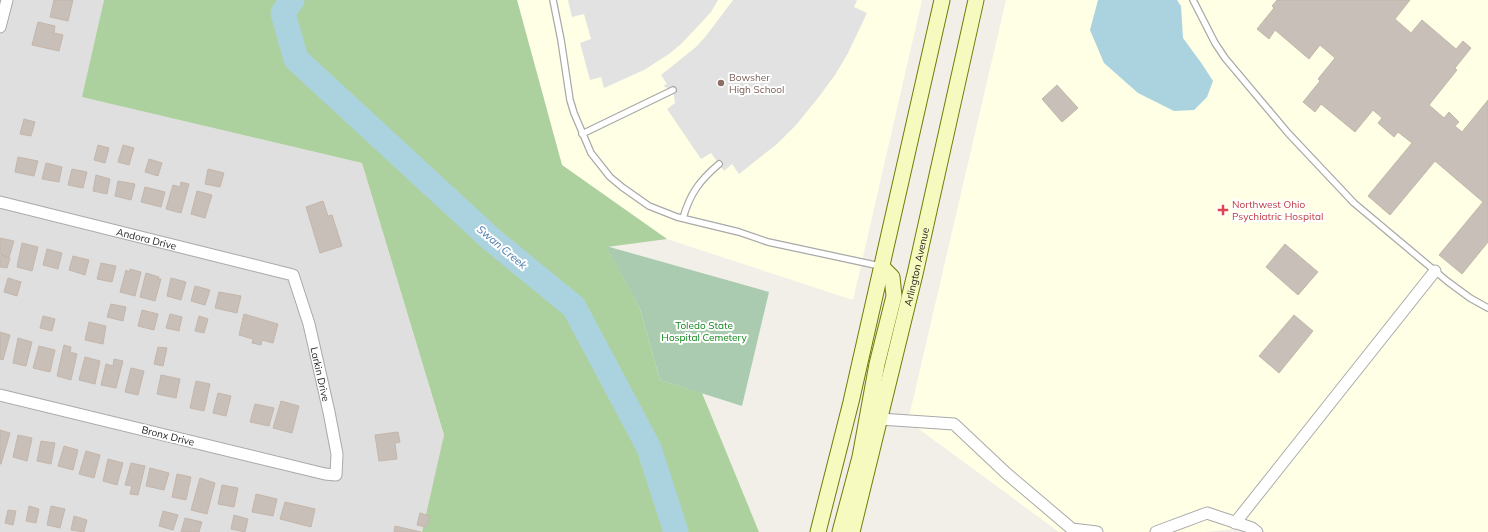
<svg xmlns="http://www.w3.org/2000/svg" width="1488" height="532" font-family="Mulish,sans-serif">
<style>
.residential{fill:#e0dfdf}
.education{fill:#ffffe5}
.forest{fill:#add19e}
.cemetery{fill:#aacbaf}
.parking{fill:#e2e2e2}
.water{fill:#aad3df}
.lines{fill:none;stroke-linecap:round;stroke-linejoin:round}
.river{stroke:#aad3df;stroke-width:25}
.building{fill:#c7bfb8;stroke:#c4b6ab}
.lane-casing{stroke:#a9a9a9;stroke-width:8}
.street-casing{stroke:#a9a9a9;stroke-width:13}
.secondary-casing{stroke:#707d05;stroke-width:17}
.lane{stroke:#fff;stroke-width:5.5}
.street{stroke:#fff;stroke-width:11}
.secondary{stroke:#f7fabf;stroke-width:15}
.education-dot{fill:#8d6e63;stroke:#fff;stroke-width:1.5}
.health-dot{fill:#e0444e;stroke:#fff;stroke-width:1.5}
.labels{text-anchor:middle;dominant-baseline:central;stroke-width:4;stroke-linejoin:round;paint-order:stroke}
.education-label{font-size:10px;fill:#785e54;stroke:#fff;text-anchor:start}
.health-label{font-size:10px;fill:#be3a42;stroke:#fff;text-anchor:start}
.street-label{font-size:10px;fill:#222;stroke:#fff}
.park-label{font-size:10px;fill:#0c8416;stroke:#fff}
.water-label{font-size:11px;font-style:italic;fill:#4a7aab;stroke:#fff}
</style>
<rect width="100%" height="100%" fill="#f2efe9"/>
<path class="residential" d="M 0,0 L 104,0 L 83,97 L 362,163 L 444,436 L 422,532 L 0,532 Z"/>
<g class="education">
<path d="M 517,0 L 922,0 L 853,300 L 667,239 L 562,165 Z"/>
<path d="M 1006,0 L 1488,0 L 1488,532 L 1250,532 L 1244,528 L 1205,532 L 1059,532 L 908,421 Z"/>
</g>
<path class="forest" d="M 104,0 L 517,0 L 562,165 L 667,239 L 607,247 L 640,309 L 660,380 L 702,393 L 759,532 L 422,532 L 444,435 L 362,163 L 82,97 Z"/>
<path class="cemetery" d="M 606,246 L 769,292 L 742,406 L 660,380 L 640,309 Z"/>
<g class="parking">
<path d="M 568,0 L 718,0 L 711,12 L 700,24 L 681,44 L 669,54 L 644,70 L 604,88 L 601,77 L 590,80 L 580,43 L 591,39 L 584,14 L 572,17 Z"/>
<path d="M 733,0 L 857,0 L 854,7 L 867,13 L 848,53 L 835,75 L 818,98 L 796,125 L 777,144 L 739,174 L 732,164 L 724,171 L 711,153 L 701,159 L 667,109 L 675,103 L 673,90 L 663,86 L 667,84 L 661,75 L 696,47 L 706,36 Z"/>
</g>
<path class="water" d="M 1098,0 L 1177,0 L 1181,6 L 1183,38 L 1202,64 L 1213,81 L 1207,97 L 1194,110 L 1174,111 L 1138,93 L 1104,63 L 1090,30 Z"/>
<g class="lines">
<path class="river" d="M 292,0 L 283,13 L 296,59 L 491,239 L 574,307 L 649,448 L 676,532"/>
</g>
<g class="building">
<path d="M 54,0 L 73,0 L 68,21 L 50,17 Z"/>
<path d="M 1277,0 L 1410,0 L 1395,19 L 1411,33 L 1422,20 L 1456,49 L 1463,41 L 1471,48 L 1455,68 L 1457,70 L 1429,105 L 1444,118 L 1449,112 L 1459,122 L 1455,126 L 1462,132 L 1488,100 L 1488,242 L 1462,274 L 1439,255 L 1483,202 L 1435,161 L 1390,215 L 1368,196 L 1412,143 L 1398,132 L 1394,137 L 1378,123 L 1382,118 L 1373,110 L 1355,132 L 1321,104 L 1315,112 L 1303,102 L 1320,81 L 1318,79 L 1335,58 L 1320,45 L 1309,59 L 1275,30 L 1269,39 L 1257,29 L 1274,8 L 1272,6 Z"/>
<path d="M 38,22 L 55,26 L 54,33 L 63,35 L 59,51 L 32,45 Z"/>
<path d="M 1057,85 L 1078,108 L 1062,122 L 1042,99 Z"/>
<path d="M 24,119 L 35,122 L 31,136 L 20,134 Z"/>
<path d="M 98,145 L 109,148 L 105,163 L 94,160 Z"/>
<path d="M 123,145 L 134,148 L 129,165 L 118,162 Z"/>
<path d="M 18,157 L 38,161 L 34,176 L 15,172 Z"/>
<path d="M 149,159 L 162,163 L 158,176 L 145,172 Z"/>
<path d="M 46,163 L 62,167 L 59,182 L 42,179 Z"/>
<path d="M 72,169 L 87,172 L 83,188 L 68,185 Z"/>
<path d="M 208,169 L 224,173 L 220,187 L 205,184 Z"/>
<path d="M 96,175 L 110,179 L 107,194 L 93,191 Z"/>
<path d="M 118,181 L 135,184 L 131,200 L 115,196 Z"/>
<path d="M 181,182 L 189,184 L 181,213 L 166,209 L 173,185 L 180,187 Z"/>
<path d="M 145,187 L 165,192 L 161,207 L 141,202 Z"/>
<path d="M 197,191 L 212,195 L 205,218 L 191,214 Z"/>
<path d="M 323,201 L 328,216 L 332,215 L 342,246 L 320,253 L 306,207 Z"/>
<path d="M 0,238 L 14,241 L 9,257 L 0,254 Z"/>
<path d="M 22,243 L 38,247 L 32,271 L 17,267 Z"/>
<path d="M 1285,244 L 1318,272 L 1298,295 L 1266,267 Z"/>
<path d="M 47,249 L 62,253 L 58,269 L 43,265 Z"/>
<path d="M 1,255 L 10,258 L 7,268 L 0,267 Z"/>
<path d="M 73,256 L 89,260 L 85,275 L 69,270 Z"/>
<path d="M 101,263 L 116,266 L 112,282 L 97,279 Z"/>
<path d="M 130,269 L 141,272 L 135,296 L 120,292 L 126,270 L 129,272 Z"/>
<path d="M 146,273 L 159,277 L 158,279 L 161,279 L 155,301 L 140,297 Z"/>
<path d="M 8,278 L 21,282 L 17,296 L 4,292 Z"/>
<path d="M 171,278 L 186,282 L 181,300 L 167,296 Z"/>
<path d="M 195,286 L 210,290 L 205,305 L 191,301 Z"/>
<path d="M 219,292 L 241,296 L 237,313 L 215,308 Z"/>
<path d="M 111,304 L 126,307 L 123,321 L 107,317 Z"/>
<path d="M 142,310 L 158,314 L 154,330 L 138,326 Z"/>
<path d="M 170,314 L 182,317 L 179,331 L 166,328 Z"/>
<path d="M 244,314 L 278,324 L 273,343 L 262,340 L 261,345 L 252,343 L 253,339 L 239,335 Z"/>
<path d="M 1294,315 L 1313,331 L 1279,373 L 1259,356 Z"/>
<path d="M 43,316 L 55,319 L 52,331 L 40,328 Z"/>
<path d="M 199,316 L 208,319 L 204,333 L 195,331 Z"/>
<path d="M 89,322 L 106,326 L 103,344 L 85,340 Z"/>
<path d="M 0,332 L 10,335 L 3,360 L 0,359 Z"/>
<path d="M 18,338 L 32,342 L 26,366 L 13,363 Z"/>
<path d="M 64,345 L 71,347 L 70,352 L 77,354 L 71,380 L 57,376 Z"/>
<path d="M 39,346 L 55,350 L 50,372 L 33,368 Z"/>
<path d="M 158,347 L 167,348 L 163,366 L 154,364 Z"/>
<path d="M 85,357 L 100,361 L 95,384 L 79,380 Z"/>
<path d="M 114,359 L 123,361 L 116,388 L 101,385 L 106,364 L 113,366 Z"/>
<path d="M 131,368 L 144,371 L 138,395 L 125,392 Z"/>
<path d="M 161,375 L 180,379 L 176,398 L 157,394 Z"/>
<path d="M 196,381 L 210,384 L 204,411 L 190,408 Z"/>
<path d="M 218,393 L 231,396 L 226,416 L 213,413 Z"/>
<path d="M 281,401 L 299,406 L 292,433 L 273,428 Z"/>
<path d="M 255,404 L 274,408 L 269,426 L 250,422 Z"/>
<path d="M 0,430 L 10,433 L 1,464 L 0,464 Z"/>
<path d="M 398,432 L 400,442 L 395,443 L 397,459 L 379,461 L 375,435 Z"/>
<path d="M 18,435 L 32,438 L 27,461 L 13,457 Z"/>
<path d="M 41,441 L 55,443 L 51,464 L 37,461 Z"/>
<path d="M 64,446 L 78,450 L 73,470 L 58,466 Z"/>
<path d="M 86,451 L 100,455 L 94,478 L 79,474 Z"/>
<path d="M 108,459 L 123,463 L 117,485 L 103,481 Z"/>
<path d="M 131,463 L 145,466 L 138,495 L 130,494 L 132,486 L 125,485 Z"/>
<path d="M 150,468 L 169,473 L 164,490 L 146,486 Z"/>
<path d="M 177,474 L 191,477 L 186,500 L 172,497 Z"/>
<path d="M 200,478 L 215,483 L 207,514 L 191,510 Z"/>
<path d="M 222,485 L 238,488 L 234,507 L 218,504 Z"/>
<path d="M 256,494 L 277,499 L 273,516 L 252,512 Z"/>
<path d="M 285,502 L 315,509 L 311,527 L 280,519 Z"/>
<path d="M 29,506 L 39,509 L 36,523 L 26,521 Z"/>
<path d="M 51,506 L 65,509 L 60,528 L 47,525 Z"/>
<path d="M 8,510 L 16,511 L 13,525 L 5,523 Z"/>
<path d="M 163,511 L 178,515 L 173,530 L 159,526 Z"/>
<path d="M 420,513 L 430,516 L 426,527 L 417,525 Z"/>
<path d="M 234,515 L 248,519 L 245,532 L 231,529 Z"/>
<path d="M 74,516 L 87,520 L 84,532 L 71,530 Z"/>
<path d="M 185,518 L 202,522 L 199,532 L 181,532 Z"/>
<path d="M 395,526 L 421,532 L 394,532 Z"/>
</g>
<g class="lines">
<defs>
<g id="lane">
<path d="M 553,0 L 561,40 L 570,100 L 574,113 L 591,153 L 610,177 L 622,187 L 649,206 L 677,217 L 739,232 L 768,242 L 880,266"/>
<path d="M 1193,0 L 1215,43 L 1225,58 L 1288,133 L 1354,203 L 1447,281 L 1470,298 L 1488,308"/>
<path d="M 582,134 L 673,90"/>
<path d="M 683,218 C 690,194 699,181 719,164"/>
</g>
<g id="street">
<path d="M 0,27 L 7,0"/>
<path id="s1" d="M 0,202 L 293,275 L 309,324 L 329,412 L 337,454 L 336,475 L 325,474 L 0,395"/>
<path d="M 880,419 L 954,424 L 1006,473 L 1072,529 L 1097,532"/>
<path d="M 1235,523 L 1435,271"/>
<path d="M 1156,532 L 1207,513 L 1252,528 L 1257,532"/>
</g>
<g id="secondary">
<path d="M 818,532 L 851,402 L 942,0"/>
<path d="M 840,532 L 860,457 L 877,364 L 894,296 L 892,277 L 882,267"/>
<path id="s2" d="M 852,532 L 915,274 L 976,0"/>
</g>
</defs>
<use href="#lane" class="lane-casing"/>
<use href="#street" class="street-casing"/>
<use href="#secondary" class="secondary-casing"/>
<use href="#lane" class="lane"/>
<use href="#street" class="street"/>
<use href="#secondary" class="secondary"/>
</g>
<circle class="education-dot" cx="721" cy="83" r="4"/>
<path class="health-dot" d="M1221 204h4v4h4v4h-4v4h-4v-4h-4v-4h4z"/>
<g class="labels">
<g class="education-label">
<text x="729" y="77">Bowsher<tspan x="729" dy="12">High School</tspan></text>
</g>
<g class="health-label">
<text x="1232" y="204">Northwest Ohio<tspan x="1232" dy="12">Psychiatric Hospital</tspan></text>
</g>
<g class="street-label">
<text stroke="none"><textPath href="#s1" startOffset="151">Andora Drive</textPath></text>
<text stroke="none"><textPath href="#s2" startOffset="273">Arlington Avenue</textPath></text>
<text stroke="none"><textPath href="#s1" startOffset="405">Larkin Drive</textPath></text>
<text transform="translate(168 436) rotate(14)">Bronx Drive</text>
</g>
<g class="park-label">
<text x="704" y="325">Toledo State<tspan x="704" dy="12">Hospital Cemetery</tspan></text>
</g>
<g class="water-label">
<text transform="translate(502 247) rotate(40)">Swan Creek</text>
</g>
</g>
</svg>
